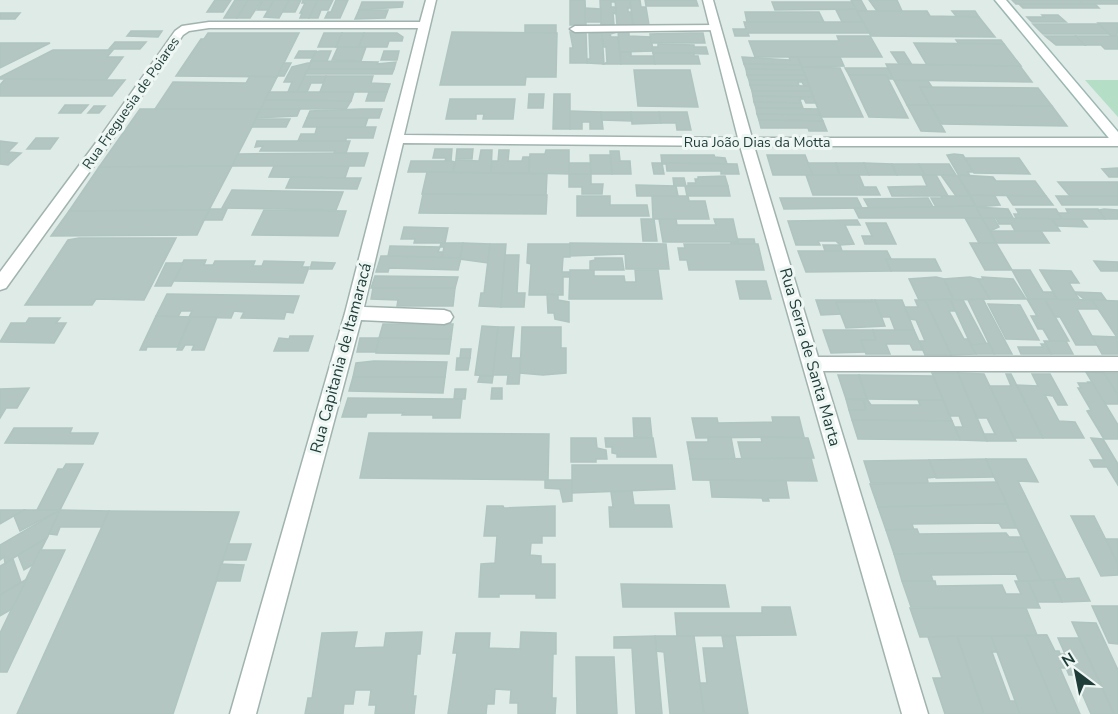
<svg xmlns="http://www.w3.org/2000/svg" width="1118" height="714" font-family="'Nunito Sans',sans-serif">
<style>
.green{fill:#b5dec6}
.building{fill:#b3c6c1;stroke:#b0c5c0;stroke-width:1.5}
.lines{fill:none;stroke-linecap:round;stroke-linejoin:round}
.lane-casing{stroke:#a1b3af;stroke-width:3}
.street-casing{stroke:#a1b3af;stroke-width:3}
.secondary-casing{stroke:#9cb7b2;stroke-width:3}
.lane{fill:#fff;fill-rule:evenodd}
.street{fill:#fff;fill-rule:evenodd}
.secondary{fill:#fff;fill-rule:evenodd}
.labels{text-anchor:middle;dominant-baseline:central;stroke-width:6;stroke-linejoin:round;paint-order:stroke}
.far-street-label{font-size:14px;fill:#1e3c38;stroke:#eff7f4}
.street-label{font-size:16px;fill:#1e3c38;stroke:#eff7f4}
</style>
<rect width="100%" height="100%" fill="#deebe7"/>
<path class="green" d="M 1085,80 L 1118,80 L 1118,117 Z"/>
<g class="building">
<path d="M 215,0 L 231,0 L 223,12 L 207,12 Z"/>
<path d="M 235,0 L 248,0 L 237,18 L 224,18 Z"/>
<path d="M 248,0 L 262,0 L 250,18 L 237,18 Z"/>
<path d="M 263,0 L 274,0 L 269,10 L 257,10 Z"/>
<path d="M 274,0 L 289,0 L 279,18 L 264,17 Z"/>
<path d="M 289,0 L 301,0 L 295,12 L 283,12 Z"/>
<path d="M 303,0 L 318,0 L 309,18 L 300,18 L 302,13 L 300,13 L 305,3 L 302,3 Z"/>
<path d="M 318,0 L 333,0 L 328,10 L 321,10 L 318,18 L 309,18 Z"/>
<path d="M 336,0 L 348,0 L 340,18 L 325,18 L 328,12 L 331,12 Z"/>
<path d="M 570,0 L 585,0 L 586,25 L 570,25 Z"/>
<path d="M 600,0 L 615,0 L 615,2 L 611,2 L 611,7 L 616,7 L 616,14 L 613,13 L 614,25 L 601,25 Z"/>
<path d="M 615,0 L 630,0 L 631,8 L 628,8 L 628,12 L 631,12 L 633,25 L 617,25 Z"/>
<path d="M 630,0 L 640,0 L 641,7 L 646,7 L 649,25 L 633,25 Z"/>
<path d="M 645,0 L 696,0 L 698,6 L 646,6 Z"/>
<path d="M 851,0 L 861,0 L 867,11 L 857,11 Z"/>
<path d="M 869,0 L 897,0 L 902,11 L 877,11 Z"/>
<path d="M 1012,0 L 1079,0 L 1083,4 L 1016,4 Z"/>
<path d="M 1079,0 L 1118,0 L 1118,4 L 1083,4 Z"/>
<path d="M 362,2 L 403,2 L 402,7 L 359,10 Z"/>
<path d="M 772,2 L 852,2 L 856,9 L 775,10 Z"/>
<path d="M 1019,4 L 1095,4 L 1099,8 L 1023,8 Z"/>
<path d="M 585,8 L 601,9 L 601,22 L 585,22 Z"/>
<path d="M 856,9 L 863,22 L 842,22 L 836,10 Z"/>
<path d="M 359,10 L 388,10 L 385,18 L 355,19 Z"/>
<path d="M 857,11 L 927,11 L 930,16 L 979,17 L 995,37 L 871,36 Z"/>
<path d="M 952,11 L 975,11 L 979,17 L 956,16 Z"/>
<path d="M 745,12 L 819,12 L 824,22 L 747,22 Z"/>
<path d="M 0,13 L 20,13 L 15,19 L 0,19 Z"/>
<path d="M 1042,15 L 1058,15 L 1066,22 L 1032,22 L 1027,17 L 1044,17 Z"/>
<path d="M 744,22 L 863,22 L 869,33 L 748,33 L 749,36 L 735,36 L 733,29 L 746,29 Z"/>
<path d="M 1098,23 L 1118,23 L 1117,36 L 1111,36 Z"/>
<path d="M 1033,24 L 1099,24 L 1109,34 L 1043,34 Z"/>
<rect x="525" y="25" width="31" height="8"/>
<path d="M 131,31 L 162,31 L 158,37 L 127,36 Z"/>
<path d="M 452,32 L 557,33 L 556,77 L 526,77 L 525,85 L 440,85 Z"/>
<path d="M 570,32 L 586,32 L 587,63 L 570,63 L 570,48 L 573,48 Z"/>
<path d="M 602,32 L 618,32 L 610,34 L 611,37 L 618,37 L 621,64 L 604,64 L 607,62 L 606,47 L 603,47 Z"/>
<path d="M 618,32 L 629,32 L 629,36 L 651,37 L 653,51 L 620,52 Z"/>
<path d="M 208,33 L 299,33 L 277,77 L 176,76 L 201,39 L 204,39 Z"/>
<path d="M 324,33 L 342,33 L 336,47 L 318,47 Z"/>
<path d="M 342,33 L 364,33 L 359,47 L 336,47 Z"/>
<path d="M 364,33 L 397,33 L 403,37 L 402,41 L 389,41 L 387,47 L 359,47 Z"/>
<path d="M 589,33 L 602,33 L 604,64 L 587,63 L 587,59 L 590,59 L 590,56 Z"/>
<path d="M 690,33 L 703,33 L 705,43 L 651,43 L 650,34 Z"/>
<path d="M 837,36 L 870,36 L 882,57 L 755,57 L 749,41 L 839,41 Z"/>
<path d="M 1045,36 L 1076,36 L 1085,45 L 1056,45 Z"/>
<path d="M 1076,36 L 1118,36 L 1118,49 L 1105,49 L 1101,45 L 1085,45 Z"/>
<path d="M 956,40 L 1001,40 L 1004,44 L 959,44 Z"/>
<path d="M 115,42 L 146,42 L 140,49 L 109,49 Z"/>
<path d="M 0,43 L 50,43 L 0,68 Z"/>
<path d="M 914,43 L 1004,44 L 1021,66 L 927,65 Z"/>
<path d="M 658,44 L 694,45 L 694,47 L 706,47 L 708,54 L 653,53 L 652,47 L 658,47 Z"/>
<path d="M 338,47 L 366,47 L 361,61 L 332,60 Z"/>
<path d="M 53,50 L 113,50 L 107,57 L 123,57 L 106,80 L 0,79 L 0,77 Z"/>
<path d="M 299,51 L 316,51 L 313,58 L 295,58 Z"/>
<path d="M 320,51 L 331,51 L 327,61 L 311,61 L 316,52 Z"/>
<path d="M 384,51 L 399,51 L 397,60 L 381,60 Z"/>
<path d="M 620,52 L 631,52 L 631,56 L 653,56 L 655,64 L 621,64 Z"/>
<path d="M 891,52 L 904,52 L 912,65 L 899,64 Z"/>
<path d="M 653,53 L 694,53 L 694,56 L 698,56 L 700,64 L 655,64 Z"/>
<path d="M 742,57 L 790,60 L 789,57 L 798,57 L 801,65 L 744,64 Z"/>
<path d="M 798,57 L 840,57 L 844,66 L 802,67 Z"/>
<path d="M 311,61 L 378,62 L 377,64 L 396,62 L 394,69 L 308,69 Z"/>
<path d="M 284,63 L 291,63 L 284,76 L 277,76 Z"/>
<path d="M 308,63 L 311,63 L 297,92 L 288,92 L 292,82 L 284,82 L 292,67 Z"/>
<path d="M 744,64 L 801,65 L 803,70 L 746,69 Z"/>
<path d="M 886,64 L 1020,66 L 1032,82 L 894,80 Z"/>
<path d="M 802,67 L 840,68 L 863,117 L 821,117 Z"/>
<path d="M 845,68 L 888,68 L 893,79 L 888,79 L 886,75 L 849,75 Z"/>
<path d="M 308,69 L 394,69 L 392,74 L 305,74 Z"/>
<path d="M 746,69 L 803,70 L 805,75 L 747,75 Z"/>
<path d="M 634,70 L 690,70 L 698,107 L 638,106 Z"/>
<path d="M 747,75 L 805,75 L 807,80 L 749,80 Z"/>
<path d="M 849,75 L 886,75 L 908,118 L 869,117 Z"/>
<path d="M 250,76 L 277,77 L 261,109 L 155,109 L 173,82 L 246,83 Z"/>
<path d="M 305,76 L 326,76 L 324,83 L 311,83 L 307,92 L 297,92 Z"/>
<path d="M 326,76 L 373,76 L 371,83 L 390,84 L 387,92 L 320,92 Z"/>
<path d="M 5,79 L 106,80 L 125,80 L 112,96 L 0,96 L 0,85 Z"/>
<path d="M 749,80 L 807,80 L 809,86 L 804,86 L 802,82 L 798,82 L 799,86 L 750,85 Z"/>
<path d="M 894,80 L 928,81 L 932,87 L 920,87 L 930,105 L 907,105 Z"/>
<path d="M 750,85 L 809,86 L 811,91 L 752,91 Z"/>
<path d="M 920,87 L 1038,88 L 1052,106 L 930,105 Z"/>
<path d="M 752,91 L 811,91 L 813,97 L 753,96 Z"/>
<path d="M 269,92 L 354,92 L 351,101 L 265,100 Z"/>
<path d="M 369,92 L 387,92 L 384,101 L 366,101 Z"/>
<path d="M 529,94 L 544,94 L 543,108 L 528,108 Z"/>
<path d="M 554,94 L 570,94 L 570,129 L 553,129 Z"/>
<path d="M 753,96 L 813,97 L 816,103 L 806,103 L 804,99 L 800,99 L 801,103 L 754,102 Z"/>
<path d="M 450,99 L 515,99 L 513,119 L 483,119 L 484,114 L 476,114 L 476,119 L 446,119 Z"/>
<path d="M 265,100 L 351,101 L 346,109 L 261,109 Z"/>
<path d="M 754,102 L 801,103 L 803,108 L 756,108 Z"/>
<path d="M 65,105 L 88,105 L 81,113 L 59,113 Z"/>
<path d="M 907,105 L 930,105 L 945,132 L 921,131 Z"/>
<path d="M 930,105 L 1052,106 L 1067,126 L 942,124 Z"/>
<path d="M 94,106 L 105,106 L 99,113 L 88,113 Z"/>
<path d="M 756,108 L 818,109 L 820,115 L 757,114 Z"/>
<path d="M 140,109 L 261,109 L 232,166 L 99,167 Z"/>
<path d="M 261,109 L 300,109 L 297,116 L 256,118 Z"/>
<path d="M 361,109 L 382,109 L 379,118 L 307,118 L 310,111 Z"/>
<path d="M 570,111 L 601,112 L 603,129 L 590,129 L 590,122 L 582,122 L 582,129 L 570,129 Z"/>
<path d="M 601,112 L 631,112 L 631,121 L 602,120 Z"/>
<path d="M 631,112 L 659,112 L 661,123 L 632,124 Z"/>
<path d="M 659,112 L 687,112 L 691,130 L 677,130 L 676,123 L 661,123 Z"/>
<path d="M 757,114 L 820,115 L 823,121 L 759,120 Z"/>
<path d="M 307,118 L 368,118 L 365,127 L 303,127 Z"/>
<path d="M 256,119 L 290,119 L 286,127 L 252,127 Z"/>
<path d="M 759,120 L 823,121 L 827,131 L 809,131 L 808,128 L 761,128 Z"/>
<path d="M 317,127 L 376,127 L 373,138 L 346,138 L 346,141 L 298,141 L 301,134 L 315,134 Z"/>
<path d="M 36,138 L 58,138 L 50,149 L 27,149 Z"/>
<path d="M 0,141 L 17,143 L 8,152 L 21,153 L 8,165 L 0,164 Z"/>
<path d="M 257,141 L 350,141 L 346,153 L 334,153 L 335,151 L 260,151 L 263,146 L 255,147 Z"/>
<path d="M 435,149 L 452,149 L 451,161 L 445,161 L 446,158 L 433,158 Z"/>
<path d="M 457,149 L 473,149 L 472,159 L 456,159 Z"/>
<path d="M 481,150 L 492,150 L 491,173 L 453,172 L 456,160 L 479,161 Z"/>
<path d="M 499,150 L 509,150 L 508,161 L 522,161 L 523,157 L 529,157 L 529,173 L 491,173 L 492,161 L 498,161 Z"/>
<path d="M 546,150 L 569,150 L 569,174 L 529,173 L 530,154 L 545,154 Z"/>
<path d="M 610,151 L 619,151 L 620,161 L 630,161 L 631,174 L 612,174 Z"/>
<path d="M 350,153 L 368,153 L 364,166 L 232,166 L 238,154 Z"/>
<path d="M 954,154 L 963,155 L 973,172 L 968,172 L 970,176 L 959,176 L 947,155 Z"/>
<path d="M 590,155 L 610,155 L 612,174 L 591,174 Z"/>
<path d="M 661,155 L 714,155 L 715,157 L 725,158 L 727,164 L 662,164 Z"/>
<path d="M 767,155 L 805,155 L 813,175 L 773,175 Z"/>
<path d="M 965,158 L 1019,158 L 1030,174 L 974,173 Z"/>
<path d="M 411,161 L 451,161 L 455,162 L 453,172 L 408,172 Z"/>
<path d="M 569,163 L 590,163 L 591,174 L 569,174 Z"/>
<path d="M 652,163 L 662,163 L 664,174 L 654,174 Z"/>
<path d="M 666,163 L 737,164 L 739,174 L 721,174 L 721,171 L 667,171 Z"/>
<path d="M 808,163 L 836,163 L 840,175 L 813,175 Z"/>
<path d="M 836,163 L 864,163 L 869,175 L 840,175 Z"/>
<path d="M 864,163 L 892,164 L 897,175 L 869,175 Z"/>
<path d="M 892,164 L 919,164 L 925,175 L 897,175 Z"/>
<path d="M 919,164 L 949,164 L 956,175 L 925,175 Z"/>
<path d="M 232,166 L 209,210 L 69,211 L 99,167 Z"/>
<path d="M 274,166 L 349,166 L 345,178 L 269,177 Z"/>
<path d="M 1118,168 L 1118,177 L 1109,177 L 1102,169 Z"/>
<path d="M 427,172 L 547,174 L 546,195 L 422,194 Z"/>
<path d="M 569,174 L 591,174 L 591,184 L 603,184 L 602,194 L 582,194 L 582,187 L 569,187 Z"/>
<path d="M 806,175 L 859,175 L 864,187 L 876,187 L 880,195 L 813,195 Z"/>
<path d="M 922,175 L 936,175 L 948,196 L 892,196 L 888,187 L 927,186 Z"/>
<path d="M 941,175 L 958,176 L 970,196 L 956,196 Z"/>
<path d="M 961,175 L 993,177 L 996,181 L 1035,181 L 1046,196 L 970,195 L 958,176 Z"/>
<path d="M 725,176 L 728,186 L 688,186 L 688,183 L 696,183 L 695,179 L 698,179 L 698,177 Z"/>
<path d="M 291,177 L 345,178 L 361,178 L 357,189 L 286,188 Z"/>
<path d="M 673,178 L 684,178 L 686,186 L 674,186 Z"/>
<path d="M 1058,182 L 1118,182 L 1118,196 L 1070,196 Z"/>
<path d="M 636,185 L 676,186 L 678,196 L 637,196 Z"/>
<path d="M 685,186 L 728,186 L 730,196 L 687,196 Z"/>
<path d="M 232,190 L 343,192 L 336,210 L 222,208 Z"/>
<path d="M 423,194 L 547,195 L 546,214 L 419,213 Z"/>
<path d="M 970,195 L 995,196 L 1000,205 L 976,207 Z"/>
<path d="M 577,196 L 610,196 L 610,205 L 647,205 L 649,216 L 577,216 Z"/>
<path d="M 652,196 L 688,196 L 689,201 L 705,201 L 709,219 L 653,219 Z"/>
<path d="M 941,196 L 970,196 L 976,206 L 936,207 L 931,198 L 942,198 Z"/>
<path d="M 1007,196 L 1046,196 L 1053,205 L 1013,205 Z"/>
<path d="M 1056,196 L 1118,196 L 1118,205 L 1062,205 Z"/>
<path d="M 780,198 L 857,198 L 862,208 L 784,209 Z"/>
<path d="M 928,198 L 933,207 L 869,208 L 864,199 Z"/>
<path d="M 976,206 L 982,218 L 859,218 L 854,208 Z"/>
<path d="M 976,207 L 1008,209 L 1013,218 L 982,218 Z"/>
<path d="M 210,209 L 227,209 L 222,220 L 204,220 Z"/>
<path d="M 1016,209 L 1056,209 L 1062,219 L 1016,218 L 1014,214 L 1019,214 Z"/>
<path d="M 1066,209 L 1098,209 L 1105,219 L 1062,219 L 1058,213 L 1068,213 Z"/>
<path d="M 1104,209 L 1118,210 L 1118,219 L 1105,219 L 1099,210 Z"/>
<path d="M 209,210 L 197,235 L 51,236 L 69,211 Z"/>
<path d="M 264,210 L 346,211 L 338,236 L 252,235 Z"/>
<path d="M 965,218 L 982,218 L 996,243 L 979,243 Z"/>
<path d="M 982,218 L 994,218 L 999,227 L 990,231 Z"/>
<path d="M 996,218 L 1052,219 L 1060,231 L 1015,231 L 1011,224 L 999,224 Z"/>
<path d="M 641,219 L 654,219 L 657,241 L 643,241 Z"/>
<path d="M 659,219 L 676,219 L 677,225 L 716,225 L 714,219 L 733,219 L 738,242 L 663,242 Z"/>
<path d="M 1052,219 L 1081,219 L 1087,227 L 1057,226 Z"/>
<path d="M 857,220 L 860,225 L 845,225 L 854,244 L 840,245 L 836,241 L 818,241 L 820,245 L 796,245 L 788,221 Z"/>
<path d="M 866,223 L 886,223 L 896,244 L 865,244 L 862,236 L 872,236 Z"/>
<path d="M 404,227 L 448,228 L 445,243 L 414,243 L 415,239 L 401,239 Z"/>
<path d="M 990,231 L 1041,231 L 1049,243 L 996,243 Z"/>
<path d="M 79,238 L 176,238 L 144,300 L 96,299 L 92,305 L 25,305 L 68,240 Z"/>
<path d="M 738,239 L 754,239 L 755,244 L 731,244 L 731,242 L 738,242 Z"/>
<path d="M 441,243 L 463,243 L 461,258 L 442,258 L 444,247 L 440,247 Z"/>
<path d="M 463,243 L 490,244 L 488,263 L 460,259 Z"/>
<path d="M 570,243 L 666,244 L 669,269 L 626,269 L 625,254 L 570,256 Z"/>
<path d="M 970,243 L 996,243 L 1012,270 L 985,270 Z"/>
<path d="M 490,244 L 506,244 L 501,307 L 479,306 L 481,293 L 484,293 Z"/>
<path d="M 528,244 L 570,244 L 570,257 L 563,257 L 562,272 L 569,272 L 570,277 L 563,277 L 563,295 L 529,295 L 531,264 L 527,263 Z"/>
<path d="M 684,244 L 758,244 L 764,270 L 689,270 L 687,260 L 680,260 L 678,248 L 685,248 Z"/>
<path d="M 823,245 L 840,245 L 842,251 L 825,251 Z"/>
<path d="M 390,246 L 440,247 L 438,252 L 443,252 L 442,258 L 388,256 Z"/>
<path d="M 798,251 L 887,251 L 891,259 L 886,259 L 891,271 L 806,272 Z"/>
<path d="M 505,255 L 519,255 L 517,293 L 525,293 L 524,307 L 501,307 Z"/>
<path d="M 381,256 L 388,256 L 461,258 L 458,270 L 389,268 L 388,272 L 376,272 Z"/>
<path d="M 595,258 L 622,258 L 624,270 L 590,270 L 590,261 L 595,260 Z"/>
<path d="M 886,259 L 935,259 L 941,271 L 891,271 Z"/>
<path d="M 184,260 L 206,260 L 204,265 L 213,265 L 215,261 L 255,261 L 253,266 L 262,266 L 264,261 L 304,262 L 302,267 L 309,267 L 303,283 L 174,281 Z"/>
<path d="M 1094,261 L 1118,262 L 1118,271 L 1101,271 Z"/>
<path d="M 312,262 L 335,263 L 332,269 L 310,269 Z"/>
<path d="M 166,263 L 183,263 L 171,286 L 155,286 Z"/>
<path d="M 570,270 L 594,270 L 594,276 L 624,276 L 625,282 L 636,282 L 635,270 L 658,270 L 662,299 L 569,299 Z"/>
<path d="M 1012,270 L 1030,270 L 1043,292 L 1053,292 L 1058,300 L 1028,299 Z"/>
<path d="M 1040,270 L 1071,271 L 1079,283 L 1069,283 L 1079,299 L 1058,300 Z"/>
<path d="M 375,276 L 458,277 L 455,288 L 371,288 Z"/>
<path d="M 936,277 L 944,279 L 954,300 L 919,300 L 909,279 Z"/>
<path d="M 970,277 L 978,279 L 990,299 L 954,300 L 944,279 Z"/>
<path d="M 982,277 L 1013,279 L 1026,299 L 990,299 L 978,279 L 983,279 Z"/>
<path d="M 736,281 L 766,281 L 771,299 L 740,299 Z"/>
<path d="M 373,288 L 455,288 L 453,306 L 397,306 L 398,300 L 371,299 Z"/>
<path d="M 1075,292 L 1101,293 L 1106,300 L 1084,299 Z"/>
<path d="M 167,294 L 299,296 L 293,313 L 286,312 L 284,319 L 241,318 L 244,312 L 234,311 L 231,318 L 189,317 L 192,311 L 181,311 L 178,317 L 156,316 Z"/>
<path d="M 547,294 L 558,295 L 558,300 L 569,302 L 569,322 L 555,319 L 554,313 L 548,313 Z"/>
<path d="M 950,299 L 963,300 L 987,345 L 971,345 Z"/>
<path d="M 950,299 L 955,311 L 949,311 L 964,339 L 968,339 L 976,354 L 951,355 L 925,300 Z"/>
<path d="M 983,299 L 986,305 L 1012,354 L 994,354 L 968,300 Z"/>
<path d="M 1027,299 L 1045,299 L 1069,341 L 1050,341 L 1043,329 L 1038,329 L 1031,316 L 1037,316 Z"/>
<path d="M 1045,299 L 1092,300 L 1098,309 L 1077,309 L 1097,345 L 1076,345 L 1060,317 L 1055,317 Z"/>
<path d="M 816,300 L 872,300 L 873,302 L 836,302 L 841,314 L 821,315 Z"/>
<path d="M 872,300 L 875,300 L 885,326 L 846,328 L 836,302 L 873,302 Z"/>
<path d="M 875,300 L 902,300 L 914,330 L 895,330 L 890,317 L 882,317 Z"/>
<path d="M 915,300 L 925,300 L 951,355 L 925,355 L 919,341 L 925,341 L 916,320 L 910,319 L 905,307 L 918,307 Z"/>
<path d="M 1092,300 L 1118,301 L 1118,339 Z"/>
<path d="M 988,304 L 1020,305 L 1039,340 L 1006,339 Z"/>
<path d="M 156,316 L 191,317 L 178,347 L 147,347 L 146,350 L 140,350 Z"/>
<path d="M 191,317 L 217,317 L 204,350 L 192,350 L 194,345 L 185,345 L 182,350 L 177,350 Z"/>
<path d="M 29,318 L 60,318 L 56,323 L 66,323 L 54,343 L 0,342 L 11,323 L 26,323 Z"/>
<path d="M 383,324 L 453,324 L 451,339 L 379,338 Z"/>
<path d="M 482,326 L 498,327 L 493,376 L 475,375 Z"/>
<path d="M 498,327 L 514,327 L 511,358 L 521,358 L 519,384 L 507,384 L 508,375 L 493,375 Z"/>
<path d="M 522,327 L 561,327 L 561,348 L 566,348 L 566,373 L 543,375 L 520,373 Z"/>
<path d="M 823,330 L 873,330 L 876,340 L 861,340 L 865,352 L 831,353 Z"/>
<path d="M 873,330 L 914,330 L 923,350 L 913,350 L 910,344 L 886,344 L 890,354 L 866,354 L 861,340 L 876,340 Z"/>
<path d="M 290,336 L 313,336 L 308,351 L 274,351 L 279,338 L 289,339 Z"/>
<path d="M 1092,336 L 1117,337 L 1118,354 L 1102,354 Z"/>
<path d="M 360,338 L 379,338 L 376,352 L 357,352 Z"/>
<path d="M 379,338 L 451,339 L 449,354 L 376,353 Z"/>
<path d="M 1044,341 L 1066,341 L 1073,354 L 1051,354 Z"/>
<path d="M 989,343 L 994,354 L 976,354 L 971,345 Z"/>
<path d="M 1041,344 L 1046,344 L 1051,354 L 1021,354 L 1018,347 L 1043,347 Z"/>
<path d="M 461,349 L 471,349 L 470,358 L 460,358 Z"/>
<path d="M 457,358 L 470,358 L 468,370 L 456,370 Z"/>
<path d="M 374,361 L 447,362 L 445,377 L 353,377 L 356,363 Z"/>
<path d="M 1086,372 L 1104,373 L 1118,395 L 1118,404 L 1105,404 Z"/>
<path d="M 932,373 L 958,373 L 987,441 L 960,440 L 954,427 L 963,427 L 959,416 L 950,416 Z"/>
<path d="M 958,373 L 984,374 L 1016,441 L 987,441 L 984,434 L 995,434 L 987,418 L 977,418 Z"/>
<path d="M 1104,373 L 1118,373 L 1118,395 Z"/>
<path d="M 1006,374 L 1011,374 L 1043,438 L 1014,438 L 990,386 L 1011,386 Z"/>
<path d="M 1032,374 L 1050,374 L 1067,405 L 1058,405 L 1053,396 L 1045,395 L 1059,421 L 1075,422 L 1084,438 L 1043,438 L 1017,385 L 1038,386 Z"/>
<path d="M 838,375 L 859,375 L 867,399 L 846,399 Z"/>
<path d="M 859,375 L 933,376 L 943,400 L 867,399 Z"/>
<path d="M 480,376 L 493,376 L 492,383 L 478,382 Z"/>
<path d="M 353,377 L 445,377 L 443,393 L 349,391 Z"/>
<path d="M 1088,382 L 1092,382 L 1118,425 L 1118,439 L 1104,439 L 1087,411 L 1091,410 L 1078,388 L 1081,388 L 1078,383 L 1089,383 Z"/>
<path d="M 29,388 L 17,408 L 6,408 L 0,418 L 0,389 Z"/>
<path d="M 492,388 L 502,388 L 502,399 L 491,399 Z"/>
<path d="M 455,389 L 466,389 L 465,399 L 454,399 Z"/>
<path d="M 348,398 L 454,399 L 462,399 L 460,418 L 433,418 L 433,415 L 402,415 L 403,413 L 367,413 L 366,417 L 342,417 Z"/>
<path d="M 846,399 L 864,400 L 866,410 L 849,410 Z"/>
<path d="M 867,399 L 871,405 L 920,405 L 918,400 L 943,400 L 952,421 L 852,420 L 849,410 L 866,410 L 864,400 Z"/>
<path d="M 772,417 L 799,417 L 804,437 L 696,438 L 692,418 L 717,418 L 718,423 L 773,422 Z"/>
<path d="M 633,418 L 650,418 L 652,438 L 634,437 Z"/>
<path d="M 852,420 L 952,421 L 960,440 L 858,439 Z"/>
<path d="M 14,428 L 72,428 L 70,433 L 98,433 L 93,444 L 5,443 Z"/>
<path d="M 369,433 L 549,434 L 548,480 L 360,478 Z"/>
<path d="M 708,437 L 731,437 L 735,459 L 690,459 L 687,442 L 708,442 Z"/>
<path d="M 761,437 L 808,438 L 814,458 L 742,459 L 738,442 L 762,442 Z"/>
<path d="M 571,438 L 596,438 L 597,448 L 606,450 L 607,459 L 596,459 L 596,462 L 571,462 Z"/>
<path d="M 605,438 L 653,438 L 656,457 L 617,457 L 617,454 L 612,453 L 612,447 L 606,447 Z"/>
<path d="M 1091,438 L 1103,439 L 1118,464 L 1118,485 L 1107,467 L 1094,467 L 1090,460 L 1104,460 Z"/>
<path d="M 811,458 L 817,481 L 693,480 L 690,459 Z"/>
<path d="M 986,459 L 994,477 L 936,478 L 929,460 Z"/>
<path d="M 986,459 L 1026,459 L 1038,482 L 1018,481 L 1066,579 L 1041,581 Z"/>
<path d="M 929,460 L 936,477 L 927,478 L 928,482 L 926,483 L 871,483 L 864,461 Z"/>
<path d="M 66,464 L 83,464 L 60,510 L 37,510 L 58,469 L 63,469 Z"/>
<path d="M 572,465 L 672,465 L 675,489 L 572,493 Z"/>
<path d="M 545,480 L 572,480 L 572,501 L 563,502 L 560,489 L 545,488 Z"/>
<path d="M 710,480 L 786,481 L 789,498 L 768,498 L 769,501 L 763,501 L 762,498 L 712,497 Z"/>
<path d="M 997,482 L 1007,504 L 878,507 L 870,484 Z"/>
<path d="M 632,491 L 634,505 L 669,505 L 672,527 L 610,527 L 609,507 L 613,507 L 611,492 Z"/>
<path d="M 1007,504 L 1016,528 L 1002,528 L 999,523 L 912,524 L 914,530 L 886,530 L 878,507 Z"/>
<path d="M 487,506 L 503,506 L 504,508 L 555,506 L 555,536 L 542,536 L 542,543 L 531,543 L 530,555 L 541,556 L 541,564 L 555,564 L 555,598 L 536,598 L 536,594 L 499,594 L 499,597 L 479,597 L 481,564 L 495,563 L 497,536 L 484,536 Z"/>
<path d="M 0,510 L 24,510 L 0,524 Z"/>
<path d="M 24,510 L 60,510 L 20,531 L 14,516 Z"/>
<path d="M 60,510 L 47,538 L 5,563 L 4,557 L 0,560 L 0,545 Z"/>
<path d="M 60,510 L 109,511 L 102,527 L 60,527 L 57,535 L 49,534 Z"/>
<path d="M 109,511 L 239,512 L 173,714 L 17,714 Z"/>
<path d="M 1071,516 L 1094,516 L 1118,564 L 1118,575 L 1101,576 Z"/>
<path d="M 917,529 L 919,534 L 1006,533 L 1009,537 L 1021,537 L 1028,552 L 894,554 L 886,530 Z"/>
<path d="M 47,538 L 34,564 L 24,570 L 18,555 Z"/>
<path d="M 1106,539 L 1118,539 L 1118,564 L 1115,558 Z"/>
<path d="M 228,544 L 251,544 L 246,560 L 223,560 Z"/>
<path d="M 40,550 L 65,550 L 7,672 L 0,672 L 0,633 Z"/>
<path d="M 1028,552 L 1041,581 L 1019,581 L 1016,574 L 931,575 L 933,581 L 902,581 L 894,554 Z"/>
<path d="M 13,559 L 21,582 L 0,595 L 0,566 Z"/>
<path d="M 221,564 L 244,565 L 240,581 L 216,581 Z"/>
<path d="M 1079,578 L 1090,601 L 1062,602 L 1052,580 Z"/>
<path d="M 27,579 L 12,609 L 0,616 L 0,595 Z"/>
<path d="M 1052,580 L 1062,602 L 1037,602 L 1028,581 Z"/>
<path d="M 902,581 L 935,581 L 936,586 L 1002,585 L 1006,594 L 1021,594 L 1015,581 L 1028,581 L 1040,608 L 911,607 Z"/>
<path d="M 621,584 L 725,585 L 729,607 L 623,607 Z"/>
<path d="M 1092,606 L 1118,606 L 1118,644 L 1109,643 Z"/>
<path d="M 762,607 L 790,607 L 796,635 L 677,636 L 675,613 L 762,613 Z"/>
<path d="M 910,608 L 1026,608 L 1037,635 L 1047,635 L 920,637 Z"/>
<path d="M 1072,622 L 1096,623 L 1118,670 L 1118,714 L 1114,714 Z"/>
<path d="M 357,632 L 354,648 L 384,647 L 386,633 L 422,632 L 420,654 L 417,654 L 413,696 L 416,696 L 414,714 L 375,714 L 376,705 L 369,705 L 371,690 L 355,690 L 353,704 L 344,704 L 343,714 L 305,714 L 308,698 L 312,698 L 322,633 Z"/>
<path d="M 521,632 L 556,633 L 556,654 L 553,654 L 552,698 L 556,698 L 555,714 L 518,714 L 518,703 L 510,703 L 511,690 L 495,689 L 494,704 L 487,704 L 486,714 L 448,714 L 457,653 L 453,653 L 456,633 L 490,633 L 489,648 L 520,649 Z"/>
<path d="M 1047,635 L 1055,651 L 1059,651 L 1060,654 L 1066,668 L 1060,668 L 1080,714 L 1058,714 L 1025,636 Z"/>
<path d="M 655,636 L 694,636 L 704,714 L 670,714 L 664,652 L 656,651 Z"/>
<path d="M 655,636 L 662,714 L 636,714 L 632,648 L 614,648 L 614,637 Z"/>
<path d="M 722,636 L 735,636 L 748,714 L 704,714 L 700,683 L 707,683 L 703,648 L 724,648 Z"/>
<path d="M 957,636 L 991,636 L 997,652 L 992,652 L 1010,701 L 1015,701 L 1020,714 L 984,714 Z"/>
<path d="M 957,636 L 974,686 L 984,714 L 945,714 L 933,678 L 942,678 L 928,637 Z"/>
<path d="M 991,636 L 1025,636 L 1058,714 L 1020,714 Z"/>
<path d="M 1058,638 L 1079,638 L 1114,714 L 1091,714 L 1074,675 L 1069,675 L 1060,654 L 1065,654 Z"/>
<path d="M 576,657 L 614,657 L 617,714 L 577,714 Z"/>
</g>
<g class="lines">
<defs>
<path id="lane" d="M 717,25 L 720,26 L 720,30 L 575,32 L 570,29 L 575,26 Z"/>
<path id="street" d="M 426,0 L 436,0 L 404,135 L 738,138 L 703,0 L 713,0 L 752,138 L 1118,138 L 1118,146 L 754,146 L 818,357 L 1118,357 L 1118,371 L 823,371 L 928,714 L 902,714 L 740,146 L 403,143 L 364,307 L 444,310 L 450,312 L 453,317 L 450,322 L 444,324 L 361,320 L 256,714 L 230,714 L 345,313 L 418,28 L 209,28 L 189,31 L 183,35 L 108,146 L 6,288 L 0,290 L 0,272 L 98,140 L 175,31 L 182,26 L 209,22 L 420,22 Z"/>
<path id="secondary" d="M 995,0 L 1006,0 L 1118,132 L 1118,144 L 1113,143 Z"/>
</defs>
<use href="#lane" class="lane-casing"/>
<use href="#street" class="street-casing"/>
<use href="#secondary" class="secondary-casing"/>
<use href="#lane" class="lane"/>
<use href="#street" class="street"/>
<use href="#secondary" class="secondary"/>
</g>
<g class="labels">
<g class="far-street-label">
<text transform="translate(131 103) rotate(-55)">Rua Freguesia de Poiares</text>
<text x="757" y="142">Rua João Dias da Motta</text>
</g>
<g class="street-label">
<text transform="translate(810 357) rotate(74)">Rua Serra de Santa Marta</text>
<text transform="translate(341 358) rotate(-75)">Rua Capitania de Itamaracá</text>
</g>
</g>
<g transform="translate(1076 672) rotate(328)" stroke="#eff7f4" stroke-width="4.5" paint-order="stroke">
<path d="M0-4.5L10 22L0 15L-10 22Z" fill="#1e3c38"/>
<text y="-9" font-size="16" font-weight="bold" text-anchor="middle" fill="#1e3c38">N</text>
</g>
</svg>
